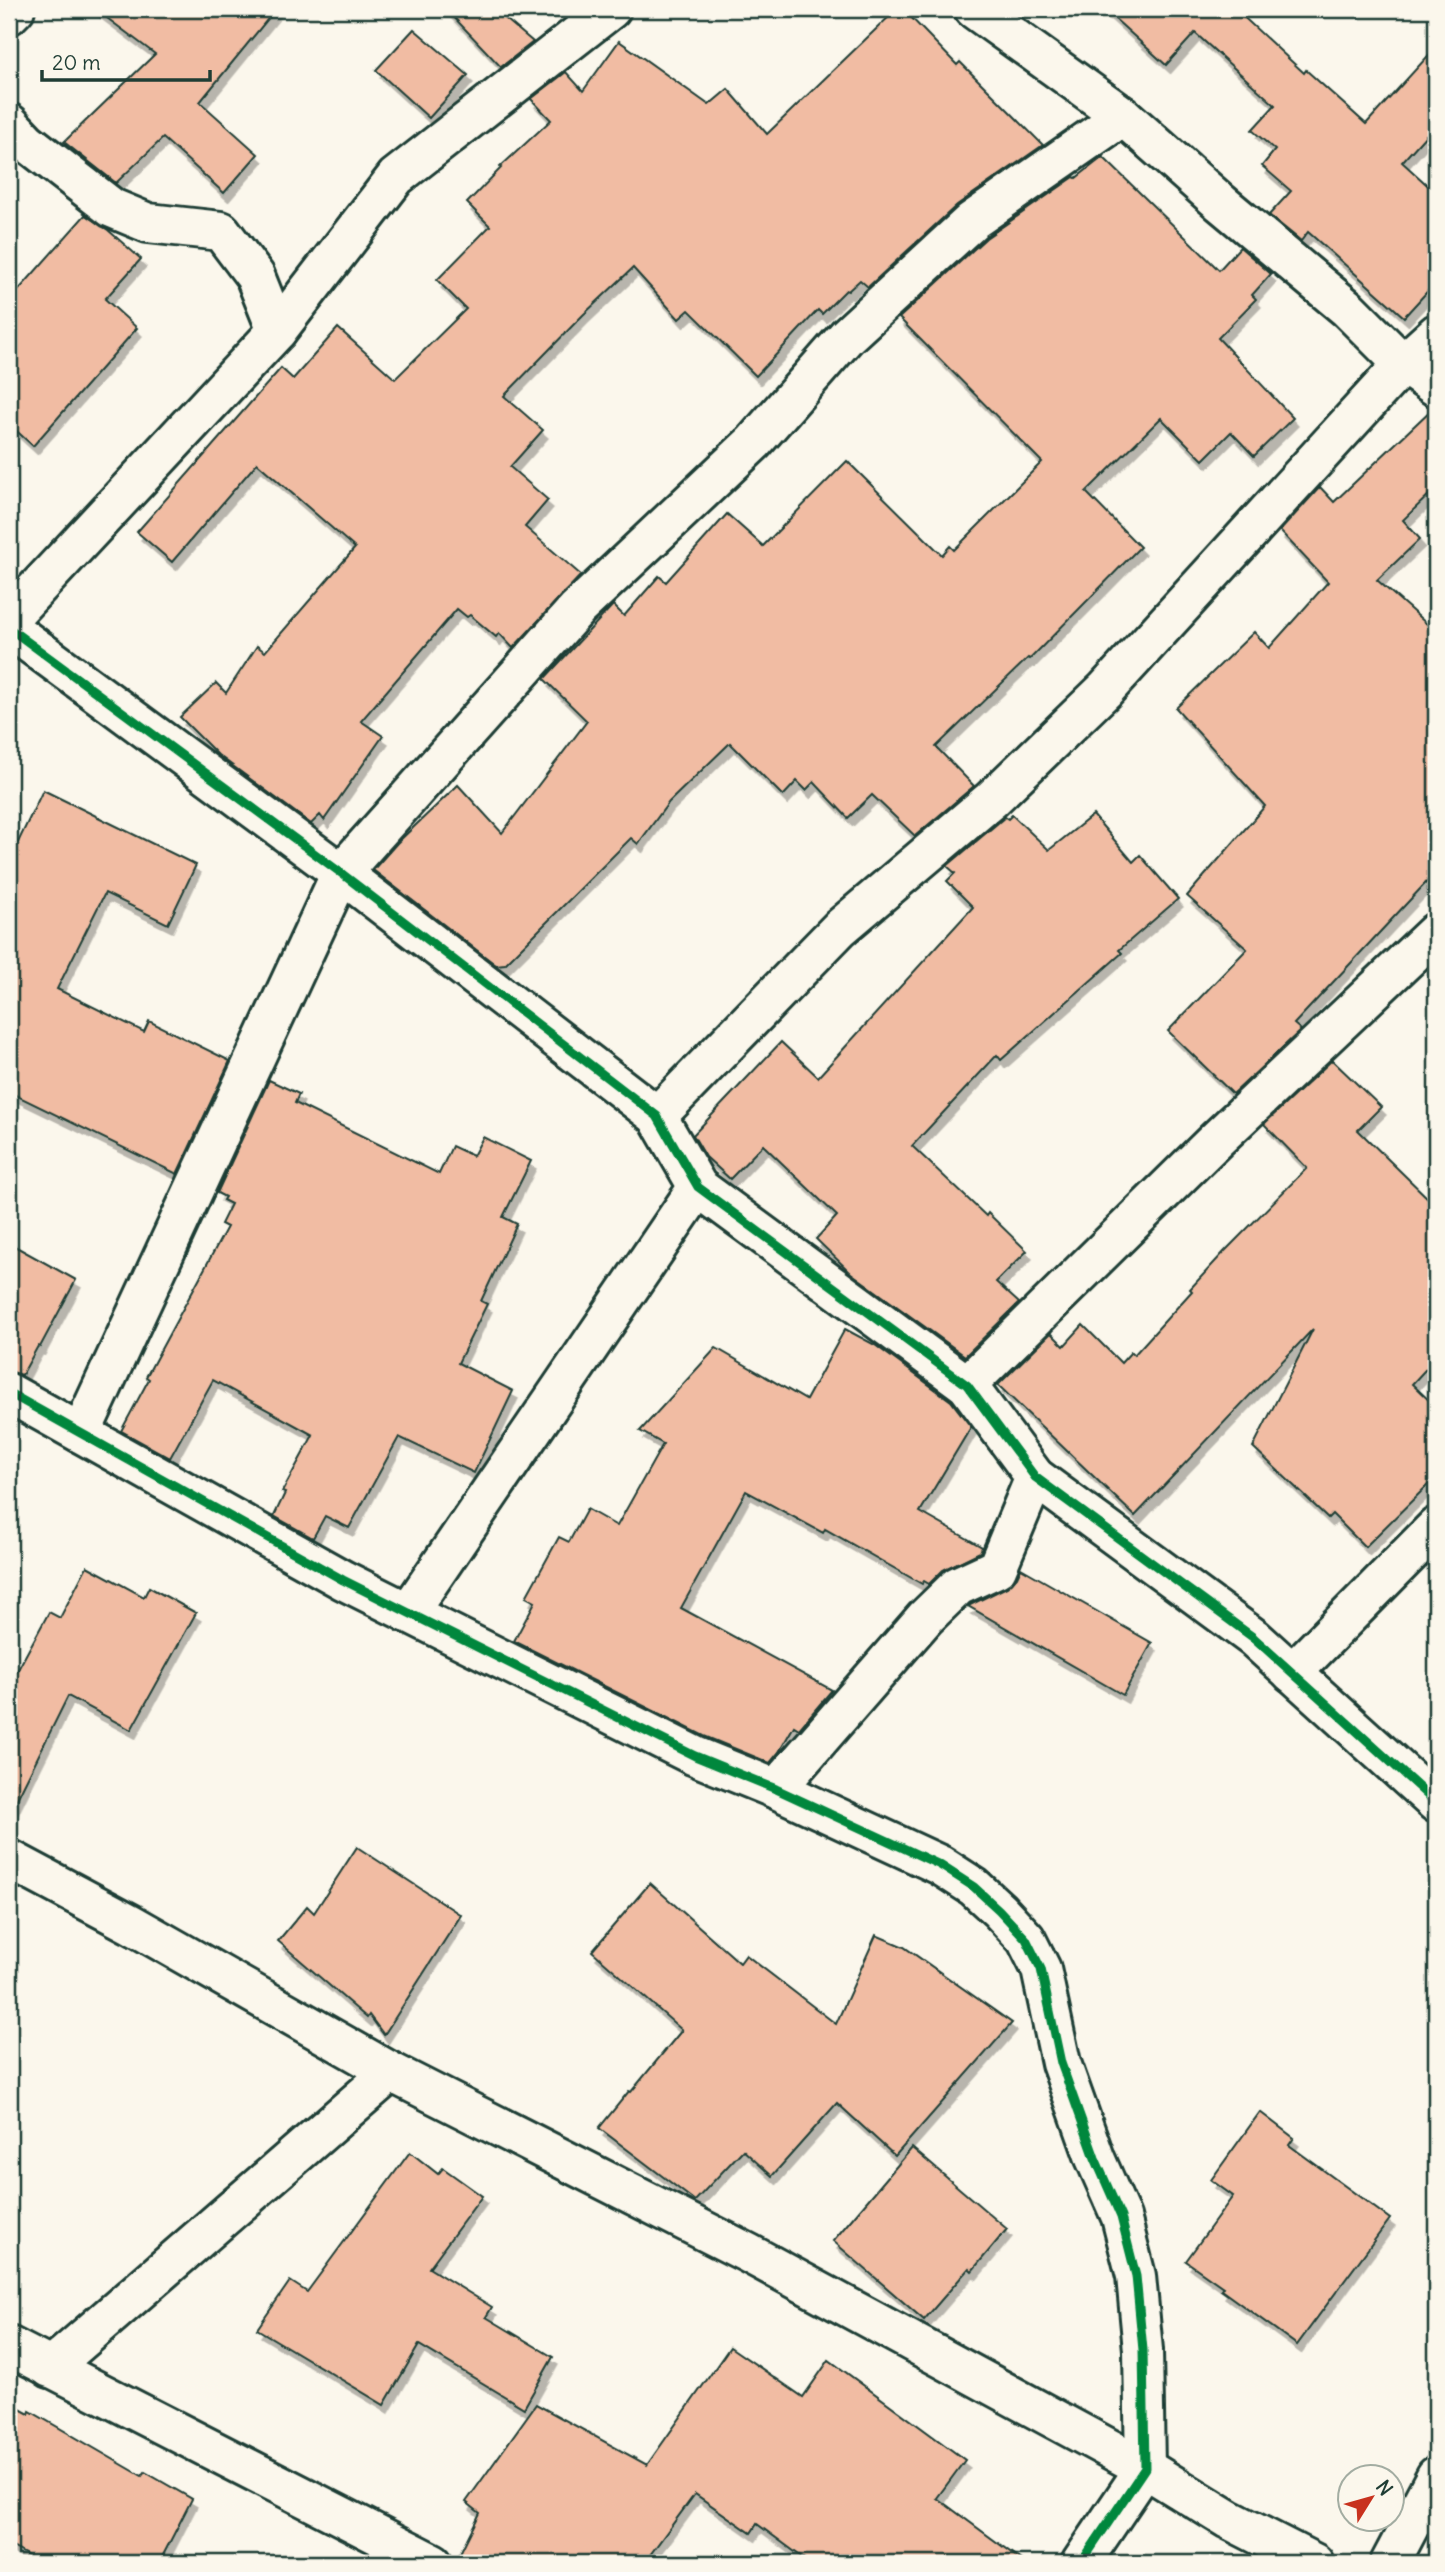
<svg xmlns="http://www.w3.org/2000/svg" width="1445" height="2572" font-family="Delius,sans-serif">
<style>
.building{fill:#f1bca3;stroke:#1f3d34;stroke-width:2;filter:url(#shadow)}
.lines{fill:none;stroke-linecap:round;stroke-linejoin:round}
.minor-casing{stroke:#1f3d34;stroke-width:44}
.minor{stroke:#fbf7ec;stroke-width:38}
.cycleway-casing{stroke:#fbf7ec;stroke-width:13}
.cycleway{stroke:#00873e;stroke-width:9}
</style>
<defs>
<filter id="shadow"><feDropShadow dx="4.5" dy="8" stdDeviation="0" flood-color="#0004"/></filter>
</defs>
<rect width="100%" height="100%" fill="#fbf7ec"/>
<filter id="ink" filterUnits="userSpaceOnUse"><feTurbulence type="fractalNoise" baseFrequency=".0143" numOctaves="2"/><feDisplacementMap in="SourceGraphic" scale="14" xChannelSelector="R" yChannelSelector="G"/><feConvolveMatrix kernelMatrix="1 2 1 2 8 2 1 2 1" color-interpolation-filters="sRGB"/></filter>
<g filter="url(#ink)">
<g class="building">
<path d="M 95,9 L 276,9 L 200,102 L 258,154 L 224,193 L 163,138 L 116,183 L 64,142 L 155,54 Z"/>
<path d="M 446,9 L 494,9 L 533,42 L 501,67 Z"/>
<path d="M 897,9 L 903,9 L 957,65 L 960,62 L 1043,145 L 957,205 L 868,287 L 860,280 L 848,291 L 846,290 L 822,314 L 818,310 L 756,376 L 689,310 L 679,319 L 633,268 L 583,315 L 504,396 L 543,430 L 510,467 L 548,500 L 525,527 L 581,575 L 513,648 L 499,633 L 496,637 L 470,615 L 467,617 L 457,609 L 361,721 L 383,736 L 324,820 L 320,815 L 311,824 L 218,755 L 180,717 L 216,683 L 226,693 L 257,646 L 265,652 L 355,548 L 257,463 L 172,562 L 137,532 L 281,368 L 293,379 L 338,328 L 395,379 L 466,309 L 437,280 L 490,226 L 467,203 L 501,168 L 500,167 L 551,120 L 531,99 L 566,72 L 583,91 L 619,41 L 709,105 L 728,89 L 767,134 Z"/>
<path d="M 1104,9 L 1235,9 L 1304,73 L 1306,70 L 1366,124 L 1436,47 L 1436,124 L 1402,162 L 1436,193 L 1436,282 L 1404,317 L 1308,232 L 1301,241 L 1269,215 L 1291,191 L 1262,166 L 1275,150 L 1252,130 L 1275,105 L 1195,33 L 1166,65 Z"/>
<path d="M 414,29 L 468,75 L 429,118 L 376,70 Z"/>
<path d="M 1103,157 L 1219,270 L 1240,247 L 1271,274 L 1252,295 L 1256,299 L 1218,338 L 1293,418 L 1254,456 L 1231,432 L 1203,460 L 1161,418 L 1086,492 L 1140,547 L 1030,659 L 1028,658 L 936,747 L 974,786 L 915,836 L 872,795 L 848,818 L 814,782 L 806,790 L 797,781 L 783,796 L 730,743 L 669,802 L 638,844 L 631,838 L 505,964 L 496,965 L 373,870 L 397,843 L 458,785 L 502,833 L 587,721 L 544,679 L 613,605 L 624,616 L 659,576 L 666,582 L 727,514 L 763,546 L 847,461 L 942,555 L 950,546 L 954,550 L 1042,462 L 899,318 L 986,238 L 1074,177 L 1076,178 Z"/>
<path d="M 85,215 L 108,230 L 141,259 L 105,299 L 137,328 L 33,446 L 9,424 L 9,301 Z"/>
<path d="M 1433,408 L 1436,409 L 1436,488 L 1403,520 L 1420,539 L 1377,580 L 1436,632 L 1436,872 L 1294,1024 L 1301,1030 L 1233,1094 L 1168,1031 L 1247,949 L 1187,896 L 1265,806 L 1176,708 L 1254,632 L 1269,648 L 1328,582 L 1280,531 L 1320,487 L 1334,502 Z"/>
<path d="M 43,790 L 196,865 L 168,924 L 105,893 L 57,989 L 144,1032 L 149,1021 L 230,1061 L 177,1174 L 9,1092 L 9,861 Z"/>
<path d="M 1012,815 L 1049,850 L 1093,815 L 1133,862 L 1140,855 L 1178,899 L 1119,950 L 1122,953 L 1001,1060 L 997,1055 L 912,1146 L 986,1216 L 988,1213 L 1027,1251 L 996,1282 L 1019,1303 L 965,1356 L 851,1273 L 816,1239 L 837,1216 L 763,1145 L 730,1179 L 706,1157 L 693,1135 L 781,1042 L 818,1077 L 973,907 L 947,881 L 955,873 L 947,866 L 1005,817 L 1008,819 Z"/>
<path d="M 1332,1060 L 1381,1107 L 1358,1130 L 1436,1206 L 1436,1358 L 1412,1384 L 1436,1407 L 1436,1477 L 1365,1547 L 1332,1514 L 1328,1518 L 1253,1447 L 1313,1329 L 1135,1516 L 998,1385 L 1051,1333 L 1064,1346 L 1083,1325 L 1121,1363 L 1131,1352 L 1134,1355 L 1192,1291 L 1190,1289 L 1225,1251 L 1307,1168 L 1264,1124 Z"/>
<path d="M 269,1080 L 299,1094 L 295,1103 L 439,1174 L 452,1146 L 473,1156 L 483,1137 L 531,1161 L 503,1217 L 517,1224 L 481,1301 L 487,1304 L 458,1363 L 513,1391 L 474,1473 L 399,1437 L 349,1528 L 325,1516 L 313,1538 L 274,1516 L 285,1493 L 282,1492 L 313,1435 L 213,1380 L 170,1458 L 121,1431 L 149,1379 L 146,1377 L 227,1227 L 221,1224 L 231,1204 L 223,1200 L 225,1197 L 217,1193 Z"/>
<path d="M 9,1243 L 76,1280 L 40,1347 L 38,1346 L 22,1375 L 9,1371 Z"/>
<path d="M 845,1329 L 875,1345 L 951,1401 L 971,1427 L 920,1512 L 982,1547 L 980,1552 L 943,1570 L 929,1584 L 924,1581 L 922,1584 L 825,1529 L 823,1533 L 746,1491 L 681,1608 L 832,1690 L 799,1729 L 794,1726 L 779,1752 L 770,1763 L 704,1736 L 514,1641 L 535,1602 L 526,1597 L 559,1537 L 569,1542 L 587,1509 L 617,1526 L 663,1444 L 640,1431 L 716,1348 L 806,1400 Z"/>
<path d="M 87,1566 L 144,1597 L 149,1587 L 196,1613 L 131,1730 L 68,1696 L 9,1815 L 9,1686 L 49,1612 L 60,1618 Z"/>
<path d="M 1021,1568 L 1152,1643 L 1123,1695 L 968,1606 L 1007,1587 L 1017,1577 Z"/>
<path d="M 357,1847 L 461,1915 L 384,2035 L 369,2015 L 367,2018 L 278,1941 L 307,1906 L 314,1913 Z"/>
<path d="M 650,1883 L 740,1963 L 746,1955 L 836,2024 L 876,1935 L 904,1947 L 1012,2023 L 895,2156 L 837,2103 L 772,2176 L 743,2150 L 695,2201 L 599,2128 L 629,2091 L 631,2092 L 682,2030 L 592,1951 Z"/>
<path d="M 1260,2112 L 1294,2138 L 1289,2145 L 1390,2219 L 1297,2345 L 1221,2290 L 1223,2287 L 1186,2261 L 1233,2196 L 1211,2180 Z"/>
<path d="M 912,2148 L 1007,2229 L 972,2271 L 969,2268 L 924,2320 L 833,2241 Z"/>
<path d="M 410,2152 L 438,2174 L 443,2168 L 482,2196 L 429,2268 L 492,2307 L 486,2317 L 553,2357 L 524,2408 L 419,2345 L 384,2405 L 257,2329 L 290,2281 L 307,2292 Z"/>
<path d="M 730,2347 L 803,2397 L 829,2360 L 965,2460 L 937,2498 L 1025,2563 L 810,2563 L 757,2524 L 751,2533 L 695,2494 L 644,2563 L 455,2563 L 480,2513 L 466,2502 L 536,2404 L 647,2465 Z"/>
<path d="M 9,2403 L 29,2414 L 30,2411 L 142,2476 L 145,2472 L 192,2499 L 159,2563 L 41,2563 L 9,2545 Z"/>
</g>
<g class="lines">
<defs>
<g id="minor">
<path d="M 974,9 L 1123,116 L 1221,203 L 1348,309 L 1403,364 L 1436,387"/>
<path d="M 9,15 L 15,9"/>
<path d="M 9,123 L 27,142 L 112,208 L 148,223 L 221,231 L 255,276 L 277,331"/>
<path d="M 9,618 L 277,331 L 396,177 L 611,9"/>
<path d="M 9,628 L 341,873 L 657,1116 L 698,1187 L 967,1385 L 1035,1477 L 1254,1638 L 1436,1803"/>
<path d="M 657,1116 L 840,928 L 991,800 L 1105,690 L 1403,364 L 1436,334"/>
<path d="M 967,1385 L 1216,1140 L 1436,932"/>
<path d="M 9,1393 L 343,1580 L 695,1756 L 776,1789 L 940,1865 L 974,1887 L 999,1910 L 1026,1939 L 1041,1969 L 1061,2063 L 1095,2158 L 1121,2217 L 1136,2276 L 1143,2350 L 1145,2468 L 1081,2563"/>
<path d="M 81,1433 L 341,873 L 577,609 L 754,442 L 847,336 L 972,221 L 1123,116"/>
<path d="M 408,1613 L 698,1187"/>
<path d="M 1292,1673 L 1436,1527"/>
<path d="M 776,1789 L 925,1618 L 958,1586 L 997,1568 L 1035,1477"/>
<path d="M 9,1859 L 131,1924 L 391,2072 L 748,2253 L 1145,2468 L 1228,2519 L 1314,2563"/>
<path d="M 9,2346 L 433,2563"/>
<path d="M 50,2368 L 391,2072"/>
<path d="M 1390,2563 L 1436,2476"/>
</g>
</defs>
<use href="#minor" class="minor-casing"/>
<use href="#minor" class="minor"/>
<defs>
<g id="cycleway">
<path d="M 9,628 L 341,873 L 657,1116 L 698,1187 L 967,1385 L 1035,1477 L 1254,1638 L 1436,1803"/>
<path d="M 9,1393 L 343,1580 L 695,1756 L 776,1789 L 940,1865 L 974,1887 L 999,1910 L 1026,1939 L 1041,1969 L 1061,2063 L 1095,2158 L 1121,2217 L 1136,2276 L 1143,2350 L 1145,2468 L 1081,2563"/>
</g>
</defs>
<use href="#cycleway" class="cycleway-casing"/>
<use href="#cycleway" class="cycleway"/>
</g>
</g>
<rect width="1445" height="2572" fill="none" stroke="#fbf7ec" stroke-width="35"/>
<rect x="18" y="18" width="1410" height="2537" fill="none" stroke="#1f3d34" stroke-width="2.5" filter="url(#ink)"/>
<g transform="translate(1371 2498) rotate(53)"><circle r="33" fill="#fbf7ec" stroke="#a3ada2" stroke-width="2"/>
<path d="M0-5L12 26L0 18L-12 26Z" fill="#c8321e"/>
<text y="-10" font-size="19" font-weight="bold" text-anchor="middle" fill="#1f3d34">N</text>
</g>
<path d="M42 70v10h168v-10" fill="none" stroke="#1f3d34" stroke-width="3.5"/>
<text x="52" y="70" font-size="21" fill="#1f3d34" stroke="#fbf7ec" stroke-width="5" paint-order="stroke">20 m</text>
</svg>
